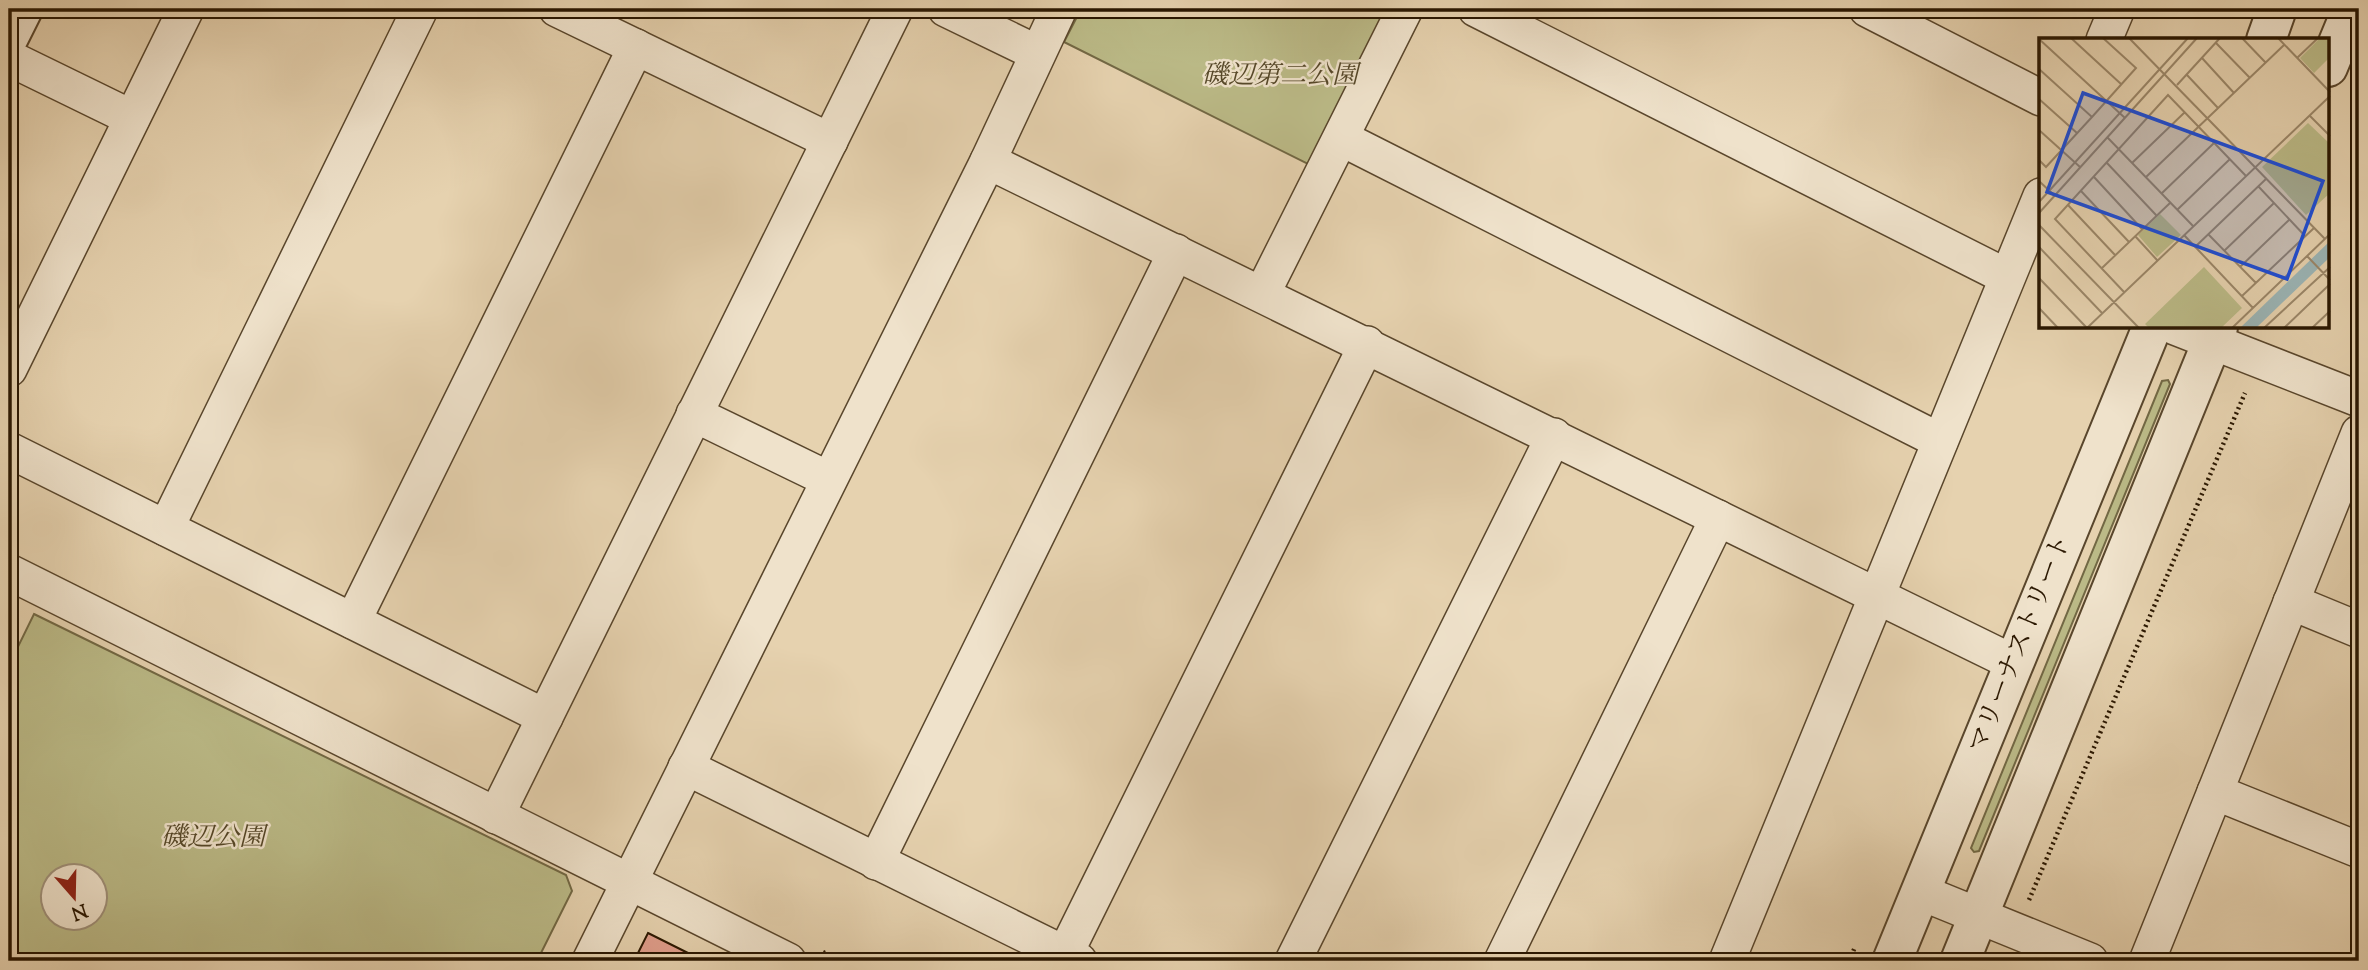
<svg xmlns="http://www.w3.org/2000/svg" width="2368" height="970" font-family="'Sorts Mill Goudy','Noto Serif JP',serif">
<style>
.green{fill:#bbba87;stroke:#726844;stroke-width:2;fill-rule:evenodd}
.building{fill:#e09e8c;stroke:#2a1701;stroke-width:2}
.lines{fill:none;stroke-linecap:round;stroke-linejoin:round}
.minor-casing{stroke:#59462c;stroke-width:38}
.tertiary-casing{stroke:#59462c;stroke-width:42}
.path{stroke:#2a1701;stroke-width:4.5;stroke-dasharray:2 3.5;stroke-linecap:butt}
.minor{stroke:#efe2cb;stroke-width:35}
.tertiary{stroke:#efe2cb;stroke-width:38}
.labels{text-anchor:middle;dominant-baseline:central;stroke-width:5;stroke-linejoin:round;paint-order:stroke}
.park-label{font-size:26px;font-style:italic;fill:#564829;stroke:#efe2cb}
.street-label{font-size:26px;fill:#2a1701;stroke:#efe2cb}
.inset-road{fill:none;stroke:#9b8769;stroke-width:2}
.view{fill:#1d4ed8;fill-opacity:0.15;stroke:#1d4ed8;stroke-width:3.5}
.inset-edge{fill:none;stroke:#2a1701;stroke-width:3.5}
</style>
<rect width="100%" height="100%" fill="#e6d2af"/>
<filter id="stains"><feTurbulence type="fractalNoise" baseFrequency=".00286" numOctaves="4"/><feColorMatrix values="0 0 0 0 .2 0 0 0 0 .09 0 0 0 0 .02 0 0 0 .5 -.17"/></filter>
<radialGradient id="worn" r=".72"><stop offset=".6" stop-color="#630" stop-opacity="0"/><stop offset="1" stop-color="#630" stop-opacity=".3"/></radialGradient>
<g class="green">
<path d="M 1081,9 L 1387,9 L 1310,165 L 1064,42 Z"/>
<path d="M 2168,380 L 2170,384 L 1979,851 L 1974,852 L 1971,848 L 2162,381 Z"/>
<path d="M 34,614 L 566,875 L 572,891 L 537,961 L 9,961 L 9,665 ZM 52,876 L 94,876 L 94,918 L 52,918 Z"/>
</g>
<path class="building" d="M 648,933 L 704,961 L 634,961 Z"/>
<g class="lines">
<defs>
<g id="minor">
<path d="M 557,9 L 830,141"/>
<path d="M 946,9 L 1037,53"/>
<path d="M 1476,9 L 2007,277"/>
<path d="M 1867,9 L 2041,98"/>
<path d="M 2104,40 L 2117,9"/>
<path d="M 9,58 L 132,118"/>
<path d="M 1341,138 L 1940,441"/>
<path d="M 988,161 L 2014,663"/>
<path d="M 1262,294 L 1405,9"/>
<path d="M 2175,327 L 2359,399"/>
<path d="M 9,369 L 186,9"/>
<path d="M 694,414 L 828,479"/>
<path d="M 2359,433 L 2215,792 L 2359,850"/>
<path d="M 9,450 L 545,717"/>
<path d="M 166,528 L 420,9"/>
<path d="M 9,572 L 788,961"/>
<path d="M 2291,602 L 2359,630"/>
<path d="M 353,621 L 636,47"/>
<path d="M 686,767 L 1079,961"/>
<path d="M 496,816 L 895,9"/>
<path d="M 876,862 L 1176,252"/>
<path d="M 1920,892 L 2090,961"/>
<path d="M 1065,954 L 1367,344"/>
<path d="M 590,961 L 988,161 L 1059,9"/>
<path d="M 1293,961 L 1554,436"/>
<path d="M 1502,961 L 1718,518"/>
<path d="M 1727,961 L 2041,196"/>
<path d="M 2147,961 L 2215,792"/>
</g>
<g id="tertiary">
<path d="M 9,37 L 23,9"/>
<path d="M 2266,40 L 2277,9"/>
<path d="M 2328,67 L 2352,9"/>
<path d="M 1892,961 L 2152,327"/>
<path d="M 1960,961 L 2218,327"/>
</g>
</defs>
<use href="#minor" class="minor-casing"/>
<use href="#tertiary" class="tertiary-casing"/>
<g class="path">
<path d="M 9,109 L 15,97"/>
<path d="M 2029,900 L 2245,393"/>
<path d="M 823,952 L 841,961"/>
<path d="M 1849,961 L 1855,947"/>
</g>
<use href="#minor" class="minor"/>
<use href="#tertiary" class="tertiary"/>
</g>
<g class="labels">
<g class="park-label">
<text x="1280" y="76">磯辺第二公園</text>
<text x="213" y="838">磯辺公園</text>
</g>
<g class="street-label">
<text transform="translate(2021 644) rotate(-68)">マリーナストリート</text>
</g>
</g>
<g transform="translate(2039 38)">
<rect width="290" height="290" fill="#e6d2af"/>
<path d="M 281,0 L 290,2 L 290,20 L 275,35 L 261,20 ZM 269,85 L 290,105 L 291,155 L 267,177 L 223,129 ZM 121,176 L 142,197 L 118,219 L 99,197 ZM 165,229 L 203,270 L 182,290 L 110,290 L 106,286 Z" fill="#bbba87"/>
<path d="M 290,204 L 290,220 L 217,290 L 201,290 Z" fill="#9bb5b6"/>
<path class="inset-road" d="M 32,0 L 82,46M 90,0 L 286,201M 203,0 L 227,25M 239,0 L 291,54M 0,1 L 86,80M 177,5 L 211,40M 163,20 L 195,55M 258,20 L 279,0M 0,31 L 53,79 L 7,129 L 0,122M 148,37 L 179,70M 138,47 L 181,0M 0,61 L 38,95M 270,77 L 291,98M 53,79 L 97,30 L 64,0M 0,92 L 41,129M 68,99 L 154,188M 68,125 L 117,177M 93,125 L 146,74M 55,139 L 103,191M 107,139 L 245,7M 0,143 L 16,158M 219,148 L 266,198M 42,153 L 90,204M 122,156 L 175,105M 0,164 L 149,0M 29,167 L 76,217M 138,172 L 191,121M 0,175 L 158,0M 0,187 L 100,290M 169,196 L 217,245M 145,197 L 214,270M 96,198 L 118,222M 0,209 L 63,275M 156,209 L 228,140M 185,213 L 235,165M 268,218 L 291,242M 201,229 L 251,181M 63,230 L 131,165M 0,240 L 48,290M 85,254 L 16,181 L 129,57 L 207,138M 203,258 L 275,190M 0,270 L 19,290M 48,290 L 291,58M 193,290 L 291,196M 225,290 L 291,229M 245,290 L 291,246M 273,290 L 291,273"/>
<path class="view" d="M 44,55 L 284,143 L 248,241 L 8,154 Z"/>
<rect width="290" height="290" class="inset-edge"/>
</g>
<rect width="2368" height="970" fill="none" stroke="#e6d2af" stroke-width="35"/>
<rect x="10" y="10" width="2347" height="949" fill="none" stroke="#2a1701" stroke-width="3.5"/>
<rect x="18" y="18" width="2333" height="935" fill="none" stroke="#2a1701" stroke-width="2"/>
<g transform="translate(74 897) rotate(160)"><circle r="33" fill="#efe2cb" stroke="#a0917a" stroke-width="2"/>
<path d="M0-5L12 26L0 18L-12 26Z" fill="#8f2418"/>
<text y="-10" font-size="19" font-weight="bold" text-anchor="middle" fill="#2a1701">N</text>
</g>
<rect width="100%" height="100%" filter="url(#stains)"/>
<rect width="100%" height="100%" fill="url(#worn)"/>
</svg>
